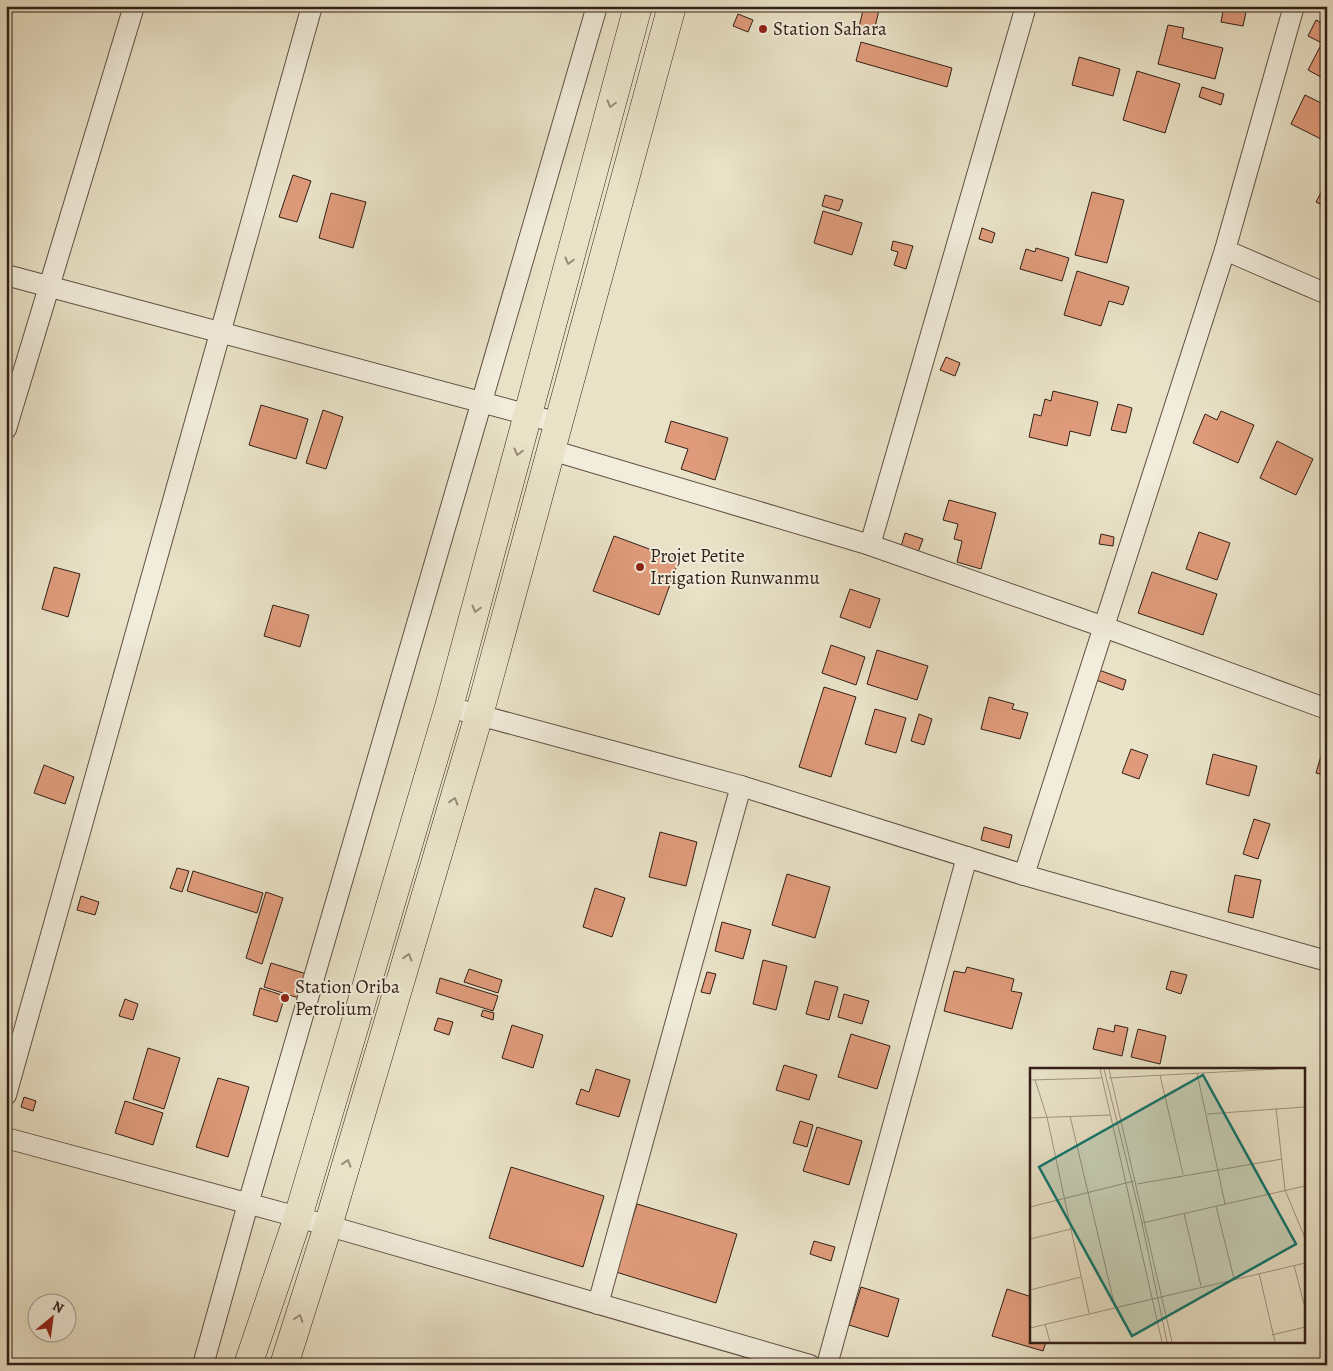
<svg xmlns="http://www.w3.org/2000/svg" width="1333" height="1371" font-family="Alegreya,serif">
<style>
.building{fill:#df9b7b;stroke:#321f16}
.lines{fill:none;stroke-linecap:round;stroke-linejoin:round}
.minor-casing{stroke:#605042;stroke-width:22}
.primary-casing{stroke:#321f16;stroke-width:29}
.minor{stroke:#f1ecdb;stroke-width:20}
.primary{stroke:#e9e2c7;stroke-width:28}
.oneway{stroke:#978a77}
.poi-dot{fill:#8f2418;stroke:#f1ecdb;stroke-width:2}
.labels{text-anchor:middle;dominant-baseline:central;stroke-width:4;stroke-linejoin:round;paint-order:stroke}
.poi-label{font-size:19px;fill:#321f16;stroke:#f1ecdb;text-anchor:start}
.inset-road{fill:none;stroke:#a09480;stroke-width:1}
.view{fill:#0f766e;fill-opacity:0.15;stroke:#0f766e;stroke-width:2.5}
.inset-edge{fill:none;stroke:#321f16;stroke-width:2.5}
</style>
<rect width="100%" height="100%" fill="#e9e2c7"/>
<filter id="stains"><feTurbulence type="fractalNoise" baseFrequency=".004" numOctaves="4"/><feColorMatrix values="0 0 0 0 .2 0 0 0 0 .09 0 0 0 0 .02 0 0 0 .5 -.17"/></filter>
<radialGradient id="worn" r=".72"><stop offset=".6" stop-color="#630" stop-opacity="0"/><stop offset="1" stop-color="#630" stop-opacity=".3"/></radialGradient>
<g class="building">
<path d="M 864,6 L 880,6 L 874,31 L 859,27 Z"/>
<path d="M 1224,6 L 1247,7 L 1243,26 L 1221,22 Z"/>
<path d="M 738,14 L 753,20 L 748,32 L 733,26 Z"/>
<path d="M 1316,20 L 1327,26 L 1327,33 L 1322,43 L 1308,36 Z"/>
<path d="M 1168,25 L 1184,28 L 1182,38 L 1223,48 L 1215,79 L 1158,64 Z"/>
<path d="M 861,42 L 952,68 L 947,87 L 856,61 Z"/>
<path d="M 1322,43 L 1327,45 L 1327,66 L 1321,77 L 1308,70 Z"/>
<path d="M 1079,57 L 1120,69 L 1113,96 L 1072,85 Z"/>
<path d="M 1137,71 L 1180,84 L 1165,133 L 1123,120 Z"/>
<path d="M 1202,87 L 1224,94 L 1221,105 L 1199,97 Z"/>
<path d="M 1305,95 L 1327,106 L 1327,142 L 1291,124 Z"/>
<path d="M 293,175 L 311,181 L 297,222 L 279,217 Z"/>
<path d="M 1327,181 L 1327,207 L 1316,202 Z"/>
<path d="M 1092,192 L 1124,200 L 1107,263 L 1075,255 Z"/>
<path d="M 331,193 L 366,202 L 353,248 L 319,238 Z"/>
<path d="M 825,195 L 843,200 L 839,211 L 822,206 Z"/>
<path d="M 823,211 L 862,223 L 852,255 L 814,243 Z"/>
<path d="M 982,228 L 995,233 L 992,243 L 979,239 Z"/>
<path d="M 893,241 L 913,246 L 906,269 L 894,265 L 898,252 L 891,250 Z"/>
<path d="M 1036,248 L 1069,258 L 1062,281 L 1020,269 L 1026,249 L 1035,252 Z"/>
<path d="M 1077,271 L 1129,287 L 1123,305 L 1109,301 L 1101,326 L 1064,315 Z"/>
<path d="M 946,357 L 960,363 L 955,376 L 940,370 Z"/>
<path d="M 1053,391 L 1098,402 L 1090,436 L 1070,431 L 1067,446 L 1029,437 L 1034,414 L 1041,416 L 1045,399 L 1051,401 Z"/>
<path d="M 1118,404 L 1132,408 L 1126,433 L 1111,430 Z"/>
<path d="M 261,405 L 308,419 L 296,459 L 249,445 Z"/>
<path d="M 323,410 L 343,417 L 326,469 L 306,463 Z"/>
<path d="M 1221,411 L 1254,425 L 1238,463 L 1193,443 L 1205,414 L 1217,420 Z"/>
<path d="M 671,421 L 728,438 L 715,480 L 681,469 L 688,449 L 665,442 Z"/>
<path d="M 1277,441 L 1313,459 L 1296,495 L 1260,478 Z"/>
<path d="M 949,500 L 996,513 L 981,569 L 957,562 L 962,541 L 954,539 L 958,524 L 943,520 Z"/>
<path d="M 1199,532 L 1230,543 L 1217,580 L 1186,569 Z"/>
<path d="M 905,533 L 923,539 L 917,555 L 900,550 Z"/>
<path d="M 1101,534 L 1114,537 L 1113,546 L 1099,544 Z"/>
<path d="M 614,536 L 679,560 L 659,615 L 593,591 Z"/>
<path d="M 54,567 L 80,574 L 68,617 L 42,609 Z"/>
<path d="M 1152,572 L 1217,594 L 1203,635 L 1138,613 Z"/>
<path d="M 850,589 L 880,599 L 870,628 L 840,617 Z"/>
<path d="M 273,605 L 309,615 L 300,647 L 264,636 Z"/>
<path d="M 831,645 L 865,657 L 856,685 L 822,673 Z"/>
<path d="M 877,650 L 928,666 L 917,700 L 867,684 Z"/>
<path d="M 1099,670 L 1126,680 L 1123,690 L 1096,680 Z"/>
<path d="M 824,687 L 856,697 L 831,777 L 799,767 Z"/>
<path d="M 989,697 L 1014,704 L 1012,709 L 1028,713 L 1020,739 L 981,729 Z"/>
<path d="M 875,709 L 906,718 L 896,753 L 865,744 Z"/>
<path d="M 919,714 L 932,719 L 924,745 L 911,741 Z"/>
<path d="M 1131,749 L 1148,755 L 1139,779 L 1122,773 Z"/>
<path d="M 1323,749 L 1327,750 L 1327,776 L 1316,773 Z"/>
<path d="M 1213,754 L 1257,766 L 1249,796 L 1206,784 Z"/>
<path d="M 44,765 L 74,777 L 65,804 L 34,793 Z"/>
<path d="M 1254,819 L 1270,824 L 1258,859 L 1243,854 Z"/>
<path d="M 984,827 L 1012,835 L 1009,848 L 981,840 Z"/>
<path d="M 660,832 L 697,842 L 686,886 L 649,877 Z"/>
<path d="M 177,868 L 189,871 L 182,892 L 170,888 Z"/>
<path d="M 193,871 L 263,893 L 257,913 L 187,891 Z"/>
<path d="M 787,874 L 830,887 L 815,938 L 772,925 Z"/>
<path d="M 1235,875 L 1261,880 L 1253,918 L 1228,912 Z"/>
<path d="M 595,888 L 625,898 L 612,937 L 583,927 Z"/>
<path d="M 266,892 L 283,898 L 262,964 L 246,958 Z"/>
<path d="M 81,896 L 99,902 L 95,915 L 77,910 Z"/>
<path d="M 722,922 L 751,930 L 743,959 L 715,951 Z"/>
<path d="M 763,960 L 787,966 L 776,1010 L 753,1004 Z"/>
<path d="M 271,963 L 310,975 L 302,999 L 264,987 Z"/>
<path d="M 967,967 L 1014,979 L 1011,991 L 1022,993 L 1012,1029 L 944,1011 L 954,971 L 965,973 Z"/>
<path d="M 469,969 L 502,980 L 498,993 L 464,982 Z"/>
<path d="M 1171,971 L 1187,975 L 1181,994 L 1166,989 Z"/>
<path d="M 707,972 L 716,974 L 710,994 L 701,992 Z"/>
<path d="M 440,978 L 498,996 L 493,1011 L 436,993 Z"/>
<path d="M 815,981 L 838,987 L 829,1020 L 806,1014 Z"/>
<path d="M 260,988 L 285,996 L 277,1022 L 253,1015 Z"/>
<path d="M 844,994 L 869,1001 L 862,1024 L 838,1017 Z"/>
<path d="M 125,999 L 138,1004 L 133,1020 L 119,1016 Z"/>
<path d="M 483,1010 L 494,1013 L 493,1020 L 481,1016 Z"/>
<path d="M 438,1018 L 453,1022 L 449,1035 L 434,1030 Z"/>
<path d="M 512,1025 L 543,1035 L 533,1068 L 502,1058 Z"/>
<path d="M 1115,1025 L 1128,1028 L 1122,1056 L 1093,1049 L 1098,1028 L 1114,1032 Z"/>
<path d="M 1138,1029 L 1166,1036 L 1160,1064 L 1131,1057 Z"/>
<path d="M 851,1034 L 890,1046 L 877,1089 L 838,1077 Z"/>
<path d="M 148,1048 L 180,1058 L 164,1109 L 133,1099 Z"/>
<path d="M 784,1065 L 817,1075 L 809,1100 L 776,1090 Z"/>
<path d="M 596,1069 L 630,1080 L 619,1117 L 576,1104 L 581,1089 L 589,1092 Z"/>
<path d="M 218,1078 L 249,1087 L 228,1157 L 196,1147 Z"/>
<path d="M 24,1097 L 36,1101 L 33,1111 L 21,1107 Z"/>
<path d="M 125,1101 L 163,1113 L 153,1145 L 115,1133 Z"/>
<path d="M 800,1121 L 813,1125 L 807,1147 L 793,1143 Z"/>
<path d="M 817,1127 L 862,1141 L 849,1185 L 803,1171 Z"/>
<path d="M 511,1167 L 604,1196 L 583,1267 L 489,1238 Z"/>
<path d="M 637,1204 L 737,1234 L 716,1303 L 616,1272 Z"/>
<path d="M 814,1241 L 835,1247 L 831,1261 L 810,1254 Z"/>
<path d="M 861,1287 L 899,1299 L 888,1337 L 849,1325 Z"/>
<path d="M 1007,1289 L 1032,1297 L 1032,1342 L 1046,1342 L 1043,1351 L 992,1336 Z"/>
</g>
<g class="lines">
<defs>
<g id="minor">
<path d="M 1225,250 L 1327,294"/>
<path d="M 6,275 L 559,423"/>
<path d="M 6,429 L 134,6"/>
<path d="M 551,450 L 870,545 L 1104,627 L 1327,709"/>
<path d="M 870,545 L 1026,6"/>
<path d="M 449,707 L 741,786 L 1024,875 L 1327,961"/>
<path d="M 1024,875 L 1225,250 L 1294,6"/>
<path d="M 6,1095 L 312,6"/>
<path d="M 6,1138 L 298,1217 L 810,1365"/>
<path d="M 598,1304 L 741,786"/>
<path d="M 203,1365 L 248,1204 L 597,6"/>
<path d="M 827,1365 L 967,857"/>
</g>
<g id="primary">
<path d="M 248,1365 L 298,1217 L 449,707 L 638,6"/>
<path d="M 284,1365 L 328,1226 L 479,715 L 672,6"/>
</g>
</defs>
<use href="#minor" class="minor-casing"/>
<use href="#primary" class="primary-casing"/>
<use href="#minor" class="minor"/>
<use href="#primary" class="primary"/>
</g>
<defs><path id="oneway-chevron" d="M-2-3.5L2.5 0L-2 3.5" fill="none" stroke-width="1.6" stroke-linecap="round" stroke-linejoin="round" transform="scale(1.25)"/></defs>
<g class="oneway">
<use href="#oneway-chevron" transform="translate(611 104) rotate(105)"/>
<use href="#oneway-chevron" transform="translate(569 261) rotate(105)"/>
<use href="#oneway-chevron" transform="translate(518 452) rotate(105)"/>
<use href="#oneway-chevron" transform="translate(476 609) rotate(105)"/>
<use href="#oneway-chevron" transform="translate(454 801) rotate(-73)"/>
<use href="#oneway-chevron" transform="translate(408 957) rotate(-73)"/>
<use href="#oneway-chevron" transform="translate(347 1163) rotate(-73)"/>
<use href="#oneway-chevron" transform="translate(299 1318) rotate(-72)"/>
</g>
<g class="poi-dot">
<circle cx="763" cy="29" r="5"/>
<circle cx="640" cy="567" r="5"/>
<circle cx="285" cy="998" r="5"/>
</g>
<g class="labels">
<g class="poi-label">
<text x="773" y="29">Station Sahara</text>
<text x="650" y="556">Projet Petite<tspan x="650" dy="22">Irrigation Runwanmu</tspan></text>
<text x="295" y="987">Station Oriba<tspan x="295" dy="22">Petrolium</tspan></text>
</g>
</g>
<g transform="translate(1030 1068)">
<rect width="275" height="275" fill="#e9e2c7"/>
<path class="inset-road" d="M 70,1 L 132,274M 74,1 L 112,155 L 137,274M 79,1 L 142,274M 167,5 L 195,136M 130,7 L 153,106M 79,10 L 247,1M 0,12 L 72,10M 5,12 L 17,49 L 59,245M 246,40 L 255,122 L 275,170M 177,46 L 275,39M 40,48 L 85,239M 0,50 L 80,47M 107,116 L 252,91M 186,138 L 204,211M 0,139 L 104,113M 154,145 L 171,218M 112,155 L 275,118M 0,171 L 41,161M 264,197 L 275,240M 229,205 L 245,274M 0,222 L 51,209M 15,256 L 20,274M 0,260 L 275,195M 242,267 L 275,259"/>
<path class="view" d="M 173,7 L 266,176 L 102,268 L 9,99 Z"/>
<rect width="275" height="275" class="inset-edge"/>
</g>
<rect width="1333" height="1371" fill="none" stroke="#e9e2c7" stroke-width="25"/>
<rect x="8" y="8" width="1318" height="1356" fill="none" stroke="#321f16" stroke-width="2.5"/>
<rect x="12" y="12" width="1308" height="1346" fill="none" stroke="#321f16"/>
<g transform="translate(52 1318) rotate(29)"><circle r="24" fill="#f1ecdb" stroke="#a59a8c"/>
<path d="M0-4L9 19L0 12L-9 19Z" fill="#8f2418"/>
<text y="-8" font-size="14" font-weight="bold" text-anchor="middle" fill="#321f16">N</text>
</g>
<rect width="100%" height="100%" filter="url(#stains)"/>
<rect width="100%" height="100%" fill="url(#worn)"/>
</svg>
